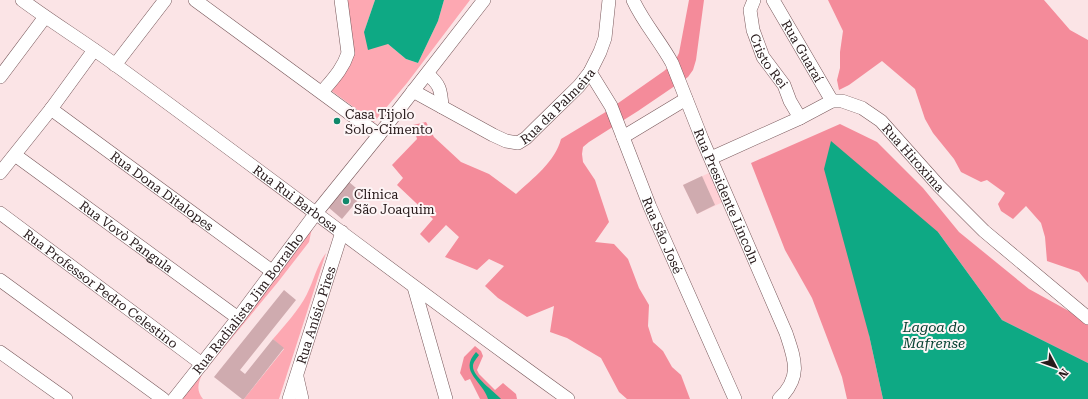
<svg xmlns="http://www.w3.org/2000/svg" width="1088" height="399" font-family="'Roboto Serif',serif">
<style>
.built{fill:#ffd0d5}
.green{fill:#fda8b2}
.forest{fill:#f48b9a}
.water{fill:#0ea984}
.building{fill:#cfabaf}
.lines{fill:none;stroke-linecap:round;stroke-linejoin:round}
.minor-casing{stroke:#78585b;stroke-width:14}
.minor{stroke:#fff;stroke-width:13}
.poi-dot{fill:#0f886a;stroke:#fdf5f6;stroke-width:1.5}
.labels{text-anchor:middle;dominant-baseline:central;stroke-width:4;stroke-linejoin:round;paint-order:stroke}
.street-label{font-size:13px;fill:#271a1b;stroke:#fdf5f6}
.poi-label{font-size:13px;fill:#271a1b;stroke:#fdf5f6;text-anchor:start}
.water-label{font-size:14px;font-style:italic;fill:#064132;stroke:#fdf5f6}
</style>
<rect width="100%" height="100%" fill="#fbe4e6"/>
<path class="built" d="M 709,173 L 723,202 L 697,214 L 683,185 Z"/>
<g class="green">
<path d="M 344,0 L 375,0 L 364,32 L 388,44 L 406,59 L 418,63 L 438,21 L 444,0 L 470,0 L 407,83 L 374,122 L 329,89 L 352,60 Z"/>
<path d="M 312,228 L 309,242 L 278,282 L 202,374 C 198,384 196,390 203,399 L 177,399 Z"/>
<path d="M 326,253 L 279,399 L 244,399 L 284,349 L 273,339 C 285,325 299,310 307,294 C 314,280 317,265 326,253 Z"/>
</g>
<g class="forest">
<path d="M 689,0 L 704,0 L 696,60 L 693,70 L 688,77 L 638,111 L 589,142 L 583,147 L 582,154 L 583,162 L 595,180 L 609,222 L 595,242 L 614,244 L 628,259 L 639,288 L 649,305 L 648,326 L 653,342 L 663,351 L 672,367 L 681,375 L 690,399 L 627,399 L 619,392 L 601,358 L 567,338 L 550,332 L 554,306 L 527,317 L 498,298 L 485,286 L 504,266 L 489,259 L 477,270 L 445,257 L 459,237 L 446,225 L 429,243 L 420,234 L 433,219 L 397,185 L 403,178 L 392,165 L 417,139 L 413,125 L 426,122 L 434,137 L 461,162 L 489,174 L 516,194 C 533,178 555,162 561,139 L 604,113 L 664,71 L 675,61 L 679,53 Z"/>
<path d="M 828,0 L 1044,0 L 1070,30 L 1088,40 L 1088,283 L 1079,272 L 1047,261 L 1045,237 L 1041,223 L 1026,206 L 1013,219 L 1001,211 L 998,204 L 1005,193 L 987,180 L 981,182 L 961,172 L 954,159 L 933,133 L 925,119 L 915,89 L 882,61 L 849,85 L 839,90 L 837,80 L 840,68 L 840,52 L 843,31 Z"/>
<path d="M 840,124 L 877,142 L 923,188 L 959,232 L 1002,267 L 1029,289 L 1076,315 L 1088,325 L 1088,363 L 1002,320 L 938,232 L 869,335 L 883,399 L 847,399 L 842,377 L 812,298 L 785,250 L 751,163 Z"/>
<path d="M 475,346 L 481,351 L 483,356 L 477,370 L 479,374 L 495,390 L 503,383 L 516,394 L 517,399 L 480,399 L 470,379 L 465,381 L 460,373 L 464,357 Z"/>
</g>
<g class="water">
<path d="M 375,0 L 444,0 L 438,21 L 418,63 L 406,59 L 388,44 L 368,50 L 364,32 Z"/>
<path d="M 831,141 L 938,232 L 1002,320 L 1088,363 L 1088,399 L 883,399 L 869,335 L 824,169 Z"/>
<path d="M 476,352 L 479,355 C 477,358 473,362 473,366 C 472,376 495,392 501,399 L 488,399 C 483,381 458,372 476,352 Z"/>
</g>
<g class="building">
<path d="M 702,176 L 715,205 L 697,214 L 683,185 Z"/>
<path d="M 349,182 L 363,194 L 342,219 L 328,207 Z"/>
<path d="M 284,290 L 296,300 L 240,370 L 245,374 L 273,339 L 284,348 L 244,399 L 242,399 L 214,377 Z"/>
</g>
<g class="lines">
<defs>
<g id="minor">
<path id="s1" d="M 22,0 C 53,23 86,43 117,66 C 268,176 416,290 568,399"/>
<path d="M 195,0 L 379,135"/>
<path id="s2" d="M 633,0 C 643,22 660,41 672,63 L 702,139 L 786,333 C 795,360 802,377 779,399"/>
<path id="s3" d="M 754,0 L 750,10 L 753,30 L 763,57 L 784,85 L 790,101 L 800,118"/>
<path id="s4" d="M 773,0 L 832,101"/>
<path d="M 115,65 L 165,0"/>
<path id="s5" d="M 590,72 L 611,106 L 650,207 L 735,399"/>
<path d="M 427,74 C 440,84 441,90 442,107"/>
<path d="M 0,77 L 45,17"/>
<path id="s6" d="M 413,91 L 493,135 L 506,141 L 518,143 L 526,138 L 536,128 L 579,86 L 590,72 L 600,52 L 605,38 L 609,0"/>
<path d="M 322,92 C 332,80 343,69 348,53 L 341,0"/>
<path id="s7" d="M 51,109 L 273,272"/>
<path d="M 623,137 L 686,99"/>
<path id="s8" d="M 15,155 L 238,318"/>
<path id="s9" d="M 711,158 L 800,118 L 832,101 L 842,101 L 862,108 L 881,121 L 939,186 L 984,231 L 1088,318"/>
<path d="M 0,173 L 51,109 L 94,50"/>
<path id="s10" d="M 0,213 L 202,364"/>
<path d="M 0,280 L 163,399"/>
<path d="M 414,287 L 446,399"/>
<path d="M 0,352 L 66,399"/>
<path d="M 297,377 L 302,399"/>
<path id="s11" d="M 174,399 L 238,318 L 316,213 L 379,135 L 484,0"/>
<path id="s12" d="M 289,399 L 342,232"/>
</g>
</defs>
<use href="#minor" class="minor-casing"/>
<use href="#minor" class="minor"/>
</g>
<g class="poi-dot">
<circle cx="337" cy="121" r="4"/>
<circle cx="346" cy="201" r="4"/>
</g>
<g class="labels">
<g class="street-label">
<text stroke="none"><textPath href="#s4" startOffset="59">Rua Guaraí</textPath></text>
<text stroke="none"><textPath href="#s3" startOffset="66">Cristo Rei</textPath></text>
<text stroke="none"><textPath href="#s6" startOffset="172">Rua da Palmeira</textPath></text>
<text stroke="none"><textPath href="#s9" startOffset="237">Rua Hiroxima</textPath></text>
<text stroke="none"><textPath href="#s7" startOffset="138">Rua Dona Ditalopes</textPath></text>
<text stroke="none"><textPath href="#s2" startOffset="218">Rua Presidente Lincoln</textPath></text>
<text stroke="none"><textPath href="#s1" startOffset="338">Rua Rui Barbosa</textPath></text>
<text stroke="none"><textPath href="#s5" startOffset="179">Rua São José</textPath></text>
<text stroke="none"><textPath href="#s8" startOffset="138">Rua Vovò Pangula</textPath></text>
<text stroke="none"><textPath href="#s10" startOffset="126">Rua Professor Pedro Celestino</textPath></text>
<text stroke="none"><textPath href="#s11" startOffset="121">Rua Radialista Jim Borralho</textPath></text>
<text stroke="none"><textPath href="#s12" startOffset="88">Rua Anísio Pires</textPath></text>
</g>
<g class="poi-label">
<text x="345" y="114">Casa Tijolo<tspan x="345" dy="15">Solo-Cimento</tspan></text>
<text x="354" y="194">Clínica<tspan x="354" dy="15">São Joaquim</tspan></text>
</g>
<g class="water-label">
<text x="934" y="327">Lagoa do<tspan x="934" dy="16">Mafrense</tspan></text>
</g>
</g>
<g transform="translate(1056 367) rotate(131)" stroke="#fdf5f6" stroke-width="3" paint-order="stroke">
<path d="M0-3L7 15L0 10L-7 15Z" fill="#271a1b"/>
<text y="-6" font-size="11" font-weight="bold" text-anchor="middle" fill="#271a1b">N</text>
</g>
</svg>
